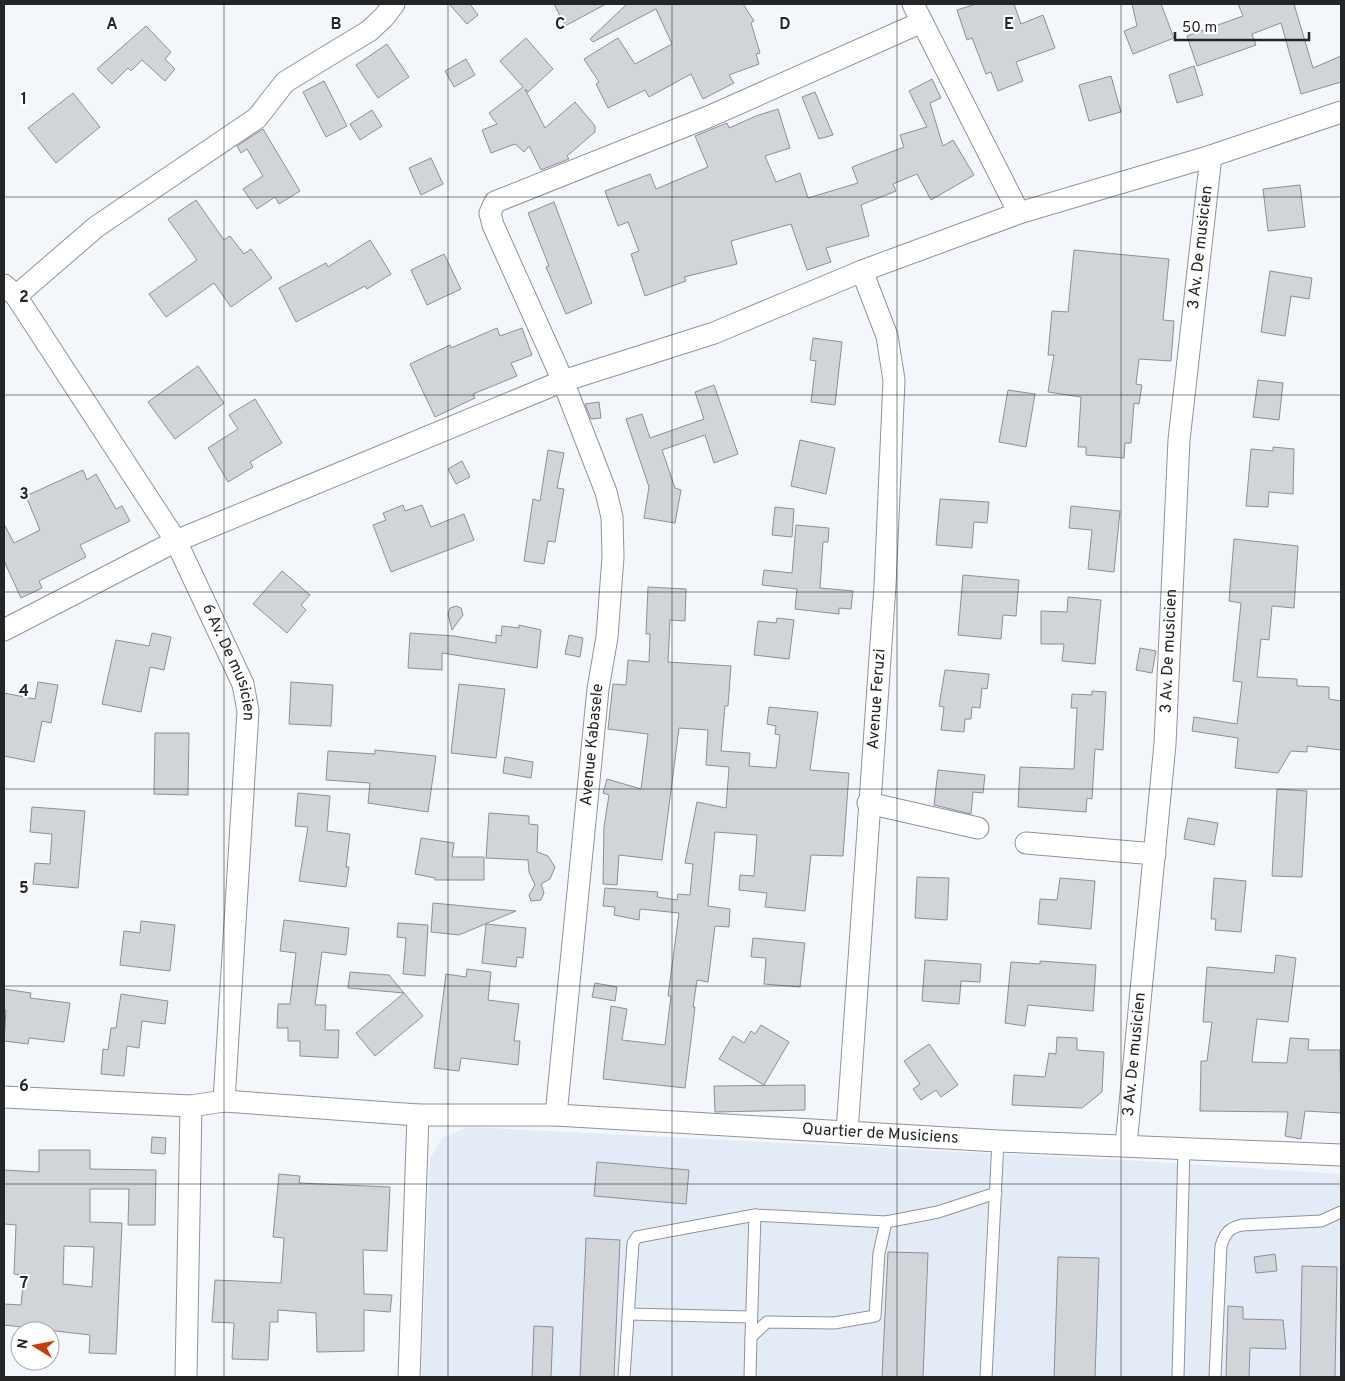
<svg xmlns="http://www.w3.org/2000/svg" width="1345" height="1381" font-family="Overpass,sans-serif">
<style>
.built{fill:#e3ecf6}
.building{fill:#d1d4d8;stroke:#8c9093;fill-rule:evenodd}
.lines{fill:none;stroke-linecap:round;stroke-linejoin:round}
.service-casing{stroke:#909397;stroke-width:13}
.minor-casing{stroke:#909397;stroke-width:23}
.service{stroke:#fff;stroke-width:11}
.minor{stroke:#fff;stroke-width:21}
.grid{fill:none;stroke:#232526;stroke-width:1;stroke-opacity:0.55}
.labels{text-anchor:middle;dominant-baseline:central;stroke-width:4;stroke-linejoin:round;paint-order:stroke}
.street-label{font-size:16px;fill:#232526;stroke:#fff}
.grid-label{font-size:16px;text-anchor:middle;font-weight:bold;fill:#232526;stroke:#fff;stroke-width:4;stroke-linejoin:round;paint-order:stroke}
</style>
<rect width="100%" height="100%" fill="#f3f6fa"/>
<path class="built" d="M 468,1127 L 1143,1161 L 1341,1174 L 1341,1377 L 421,1377 L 430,1159 L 442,1138 Z"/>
<g class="building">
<path d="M 449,4 L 470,4 L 478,15 L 467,24 Z"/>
<path d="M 554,4 L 606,4 L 565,26 Z"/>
<path d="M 627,4 L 743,4 L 754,21 L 751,23 L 760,53 L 756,54 L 759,64 L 729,75 L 734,83 L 703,99 L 691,74 L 649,97 L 645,90 L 608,108 L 596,84 L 599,82 L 584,59 L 618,38 L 635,64 L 672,44 L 656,9 L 593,42 L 590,39 Z"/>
<path d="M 976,4 L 1014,4 L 1021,24 L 1043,15 L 1055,48 L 1016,62 L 1023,81 L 998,91 L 991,72 L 986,74 L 972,38 L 967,40 L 957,10 Z"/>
<path d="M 1132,4 L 1161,4 L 1174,38 L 1133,54 L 1124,31 L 1137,26 Z"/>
<path d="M 1238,4 L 1294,4 L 1313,68 L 1341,56 L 1341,82 L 1301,94 L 1281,23 L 1252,34 L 1256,45 L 1197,66 L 1187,36 L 1243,16 Z"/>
<path d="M 146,26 L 171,52 L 165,59 L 175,69 L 165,81 L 142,60 L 131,71 L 128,68 L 112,84 L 97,69 Z"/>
<path d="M 526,38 L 553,69 L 528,92 L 525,89 L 545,128 L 575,102 L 595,126 L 595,132 L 567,156 L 569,159 L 541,170 L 529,146 L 524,152 L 515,144 L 491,153 L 482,130 L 497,124 L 489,113 L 523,87 L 500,61 Z"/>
<path d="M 387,44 L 409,77 L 378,98 L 356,65 Z"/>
<path d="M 466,59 L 475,75 L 454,87 L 445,71 Z"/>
<path d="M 1194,66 L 1203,95 L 1177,103 L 1169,75 Z"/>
<path d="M 1111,76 L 1121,112 L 1089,121 L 1079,85 Z"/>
<path d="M 932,79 L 941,98 L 930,103 L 943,146 L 953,140 L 974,175 L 931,200 L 917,174 L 893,184 L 896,191 L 861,205 L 869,236 L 826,248 L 831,262 L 807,270 L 791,224 L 731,241 L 737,264 L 684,277 L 686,281 L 645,296 L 631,254 L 639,251 L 628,222 L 618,226 L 605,191 L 650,174 L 656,189 L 708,167 L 695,136 L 727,123 L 729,128 L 756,116 L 778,109 L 790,148 L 765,156 L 776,182 L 800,173 L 808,198 L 858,183 L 852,167 L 904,147 L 900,135 L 927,127 L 909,91 Z"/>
<path d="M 324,81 L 347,126 L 326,137 L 303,92 Z"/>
<path d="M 815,92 L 833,135 L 819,139 L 802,97 Z"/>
<path d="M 73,93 L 100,127 L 56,163 L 28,128 Z"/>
<path d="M 372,110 L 382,126 L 360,140 L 350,124 Z"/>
<path d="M 263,129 L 300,191 L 279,204 L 275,197 L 257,209 L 243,189 L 263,176 L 247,149 L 241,153 L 237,146 Z"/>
<path d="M 431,158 L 443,184 L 421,195 L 409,168 Z"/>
<path d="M 1300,185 L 1305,227 L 1268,231 L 1263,189 Z"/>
<path d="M 196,200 L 224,240 L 230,236 L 244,254 L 251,249 L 272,278 L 231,307 L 214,283 L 166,317 L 149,294 L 197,260 L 168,219 Z"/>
<path d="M 554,202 L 592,303 L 566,314 L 546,267 L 549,266 L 528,213 Z"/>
<path d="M 370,240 L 391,274 L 367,289 L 365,286 L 296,322 L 279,288 L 326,263 L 328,267 Z"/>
<path d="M 1074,250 L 1169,259 L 1163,320 L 1174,321 L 1171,361 L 1139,359 L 1136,384 L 1142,385 L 1139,404 L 1134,403 L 1131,443 L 1125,443 L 1124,458 L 1086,455 L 1086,447 L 1078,447 L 1081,397 L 1048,392 L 1054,355 L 1048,355 L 1052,311 L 1068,312 Z"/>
<path d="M 444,254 L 461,289 L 427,305 L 411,270 Z"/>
<path d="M 1270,271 L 1312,278 L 1309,299 L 1291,296 L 1285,336 L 1261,332 Z"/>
<path d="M 497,328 L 500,336 L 522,328 L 532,355 L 511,363 L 517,376 L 473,394 L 475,398 L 435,417 L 410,364 L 450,345 L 451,348 Z"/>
<path d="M 813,338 L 842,342 L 835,405 L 811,402 L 816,361 L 810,360 Z"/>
<path d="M 198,366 L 224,403 L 175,439 L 148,402 Z"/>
<path d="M 1258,380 L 1283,383 L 1279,420 L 1253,417 Z"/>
<path d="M 714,385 L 738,454 L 714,463 L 705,435 L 662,450 L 675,488 L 681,490 L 675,523 L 644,518 L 649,487 L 626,419 L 642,414 L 650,438 L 704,419 L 695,392 Z"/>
<path d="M 1008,390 L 1035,394 L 1026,447 L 999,442 Z"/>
<path d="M 255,399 L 282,443 L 250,462 L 253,467 L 228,482 L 208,448 L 238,429 L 229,415 Z"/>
<path d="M 599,402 L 601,418 L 591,419 L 585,404 Z"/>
<path d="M 800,440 L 835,448 L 826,494 L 791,486 Z"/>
<path d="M 1273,447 L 1294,449 L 1293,494 L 1269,492 L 1268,507 L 1246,506 L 1251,449 L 1273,451 Z"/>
<path d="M 548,450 L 564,453 L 557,488 L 564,489 L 555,542 L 548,541 L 544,564 L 524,561 L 533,499 L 540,501 Z"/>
<path d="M 462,461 L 470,477 L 456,484 L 448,469 Z"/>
<path d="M 83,470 L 87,480 L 96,474 L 116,509 L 122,506 L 130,521 L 80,545 L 86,557 L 39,581 L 42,588 L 21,598 L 4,561 L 4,524 L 14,543 L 40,530 L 26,496 Z"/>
<path d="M 940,499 L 989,502 L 987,523 L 974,522 L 972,548 L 936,545 Z"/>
<path d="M 403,505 L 405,511 L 422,505 L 431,527 L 464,514 L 474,540 L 391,572 L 373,525 L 386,520 L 383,513 Z"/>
<path d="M 1071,506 L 1120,511 L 1114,572 L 1088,569 L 1092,530 L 1069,528 Z"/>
<path d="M 775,507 L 794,509 L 792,537 L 772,535 Z"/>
<path d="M 796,525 L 829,528 L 828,542 L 823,542 L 820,588 L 853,591 L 851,609 L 839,608 L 839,614 L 795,609 L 797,589 L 762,585 L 764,570 L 792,573 Z"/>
<path d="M 1234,539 L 1298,546 L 1294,608 L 1272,606 L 1269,640 L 1261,639 L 1257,677 L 1297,679 L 1297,686 L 1329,687 L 1329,699 L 1341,701 L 1341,750 L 1307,746 L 1307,752 L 1291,751 L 1278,773 L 1235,768 L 1238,738 L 1192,731 L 1194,717 L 1237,724 L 1242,682 L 1233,681 L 1241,603 L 1229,601 Z"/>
<path d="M 282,571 L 310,595 L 301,605 L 306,610 L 287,633 L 253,604 Z"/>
<path d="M 963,575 L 1019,580 L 1016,616 L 1003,615 L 1001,639 L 958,635 Z"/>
<path d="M 648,587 L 686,589 L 685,621 L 670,620 L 668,662 L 731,666 L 728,706 L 725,706 L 721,751 L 750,753 L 749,766 L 776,768 L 780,735 L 775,734 L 776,726 L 767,724 L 769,707 L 818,712 L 810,770 L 849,773 L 843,856 L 811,855 L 805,911 L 765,907 L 767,893 L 739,890 L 740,875 L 754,876 L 757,835 L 715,832 L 708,906 L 730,909 L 729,927 L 715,926 L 708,982 L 697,980 L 693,1007 L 695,1007 L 685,1088 L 603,1079 L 611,1006 L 627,1009 L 622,1040 L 665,1045 L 671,996 L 668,996 L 679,913 L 640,909 L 639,920 L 614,915 L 615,907 L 603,906 L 605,888 L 658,892 L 657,897 L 677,900 L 678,894 L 690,895 L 693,864 L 685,863 L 697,802 L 726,808 L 729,767 L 706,765 L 708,730 L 679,728 L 662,860 L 619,855 L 617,885 L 603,884 L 604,827 L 609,795 L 603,793 L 607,779 L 641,789 L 648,734 L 608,729 L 613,684 L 626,685 L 628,660 L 649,662 L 650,634 L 646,634 Z"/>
<path d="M 1068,597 L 1101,600 L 1095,664 L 1062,661 L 1064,644 L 1041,644 L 1041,611 L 1067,612 Z"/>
<path d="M 456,606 L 461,608 L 463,615 L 452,630 L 448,614 L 450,608 Z"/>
<path d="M 777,618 L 794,620 L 789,659 L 754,655 L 758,621 L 776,623 Z"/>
<path d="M 519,625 L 541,630 L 537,668 L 442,653 L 442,670 L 408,668 L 410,633 L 454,636 L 496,643 L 496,635 L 501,636 L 502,626 L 519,628 Z"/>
<path d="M 152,633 L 171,637 L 164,670 L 150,667 L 141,712 L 102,704 L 116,640 L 149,646 Z"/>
<path d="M 569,635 L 583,638 L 580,657 L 565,654 Z"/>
<path d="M 1140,648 L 1156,651 L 1152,673 L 1136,670 Z"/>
<path d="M 945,670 L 989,674 L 987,689 L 982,688 L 980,708 L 972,707 L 971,719 L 965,719 L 964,732 L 941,730 L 944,707 L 939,706 Z"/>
<path d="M 38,682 L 58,685 L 51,723 L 42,721 L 34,762 L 4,756 L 4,693 L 35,699 Z"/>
<path d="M 291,682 L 333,685 L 331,726 L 289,724 Z"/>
<path d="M 459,684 L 505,689 L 496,758 L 451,753 Z"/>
<path d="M 1092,691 L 1106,692 L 1103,750 L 1095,749 L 1092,799 L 1087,798 L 1086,812 L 1018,807 L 1020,767 L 1074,769 L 1077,708 L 1071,708 L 1072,694 L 1092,695 Z"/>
<path d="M 155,733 L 189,733 L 188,795 L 154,794 Z"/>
<path d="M 375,750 L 436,756 L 428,812 L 368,803 L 370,783 L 326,780 L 328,751 L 375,754 Z"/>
<path d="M 505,757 L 533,762 L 531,778 L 503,773 Z"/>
<path d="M 938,770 L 985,775 L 983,793 L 973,792 L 971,814 L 934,805 Z"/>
<path d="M 1277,789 L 1307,791 L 1302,877 L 1272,876 Z"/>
<path d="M 298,793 L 330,796 L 327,831 L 350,834 L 346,867 L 349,867 L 346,887 L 299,881 L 308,827 L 295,826 Z"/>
<path d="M 32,807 L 85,811 L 78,888 L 33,884 L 35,863 L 50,864 L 52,834 L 30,832 Z"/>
<path d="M 489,813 L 529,816 L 529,824 L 538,825 L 537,852 L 548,856 L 555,867 L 550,879 L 541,884 L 544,893 L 541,900 L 531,901 L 529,895 L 535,885 L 529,872 L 528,860 L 486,858 Z"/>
<path d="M 1188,818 L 1218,823 L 1214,845 L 1184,839 Z"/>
<path d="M 421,838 L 454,843 L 452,857 L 484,857 L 484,880 L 435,880 L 435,878 L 415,874 Z"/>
<path d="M 917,877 L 949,878 L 947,920 L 915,918 Z"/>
<path d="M 1060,878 L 1095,881 L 1091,929 L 1038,924 L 1040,899 L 1057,900 Z"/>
<path d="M 1214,878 L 1246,881 L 1241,932 L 1215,930 L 1216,919 L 1211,919 Z"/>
<path d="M 433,903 L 516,911 L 459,935 L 431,932 Z"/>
<path d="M 284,920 L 349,928 L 346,955 L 322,952 L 315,1005 L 326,1005 L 325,1030 L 339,1030 L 338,1058 L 300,1056 L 300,1041 L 288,1041 L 288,1028 L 277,1028 L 278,1004 L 290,1004 L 296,953 L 280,951 Z"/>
<path d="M 141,921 L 175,925 L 170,971 L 120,965 L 124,931 L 140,933 Z"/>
<path d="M 398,923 L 428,925 L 425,976 L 403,974 L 406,938 L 397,937 Z"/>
<path d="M 486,924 L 526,928 L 523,958 L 517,957 L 516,967 L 482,963 Z"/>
<path d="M 753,938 L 805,943 L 800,987 L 764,984 L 766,958 L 751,957 Z"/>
<path d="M 1276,955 L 1296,958 L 1288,1022 L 1257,1019 L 1252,1062 L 1287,1063 L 1290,1038 L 1309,1039 L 1308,1050 L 1340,1050 L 1341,1113 L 1305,1111 L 1301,1139 L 1285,1136 L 1288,1112 L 1200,1111 L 1201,1061 L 1207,1061 L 1212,1022 L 1203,1022 L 1207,967 L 1274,973 Z"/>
<path d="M 925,960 L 981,964 L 980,982 L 961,981 L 959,1004 L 922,1001 Z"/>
<path d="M 1040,961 L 1096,965 L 1093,1011 L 1028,1005 L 1025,1026 L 1005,1023 L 1011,962 L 1040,964 Z"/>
<path d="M 467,969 L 491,972 L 488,1000 L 519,1004 L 514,1041 L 520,1041 L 518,1065 L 461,1058 L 459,1071 L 434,1068 L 446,974 L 466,977 Z"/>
<path d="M 350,972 L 389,975 L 404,993 L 348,988 Z"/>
<path d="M 595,983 L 617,987 L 615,1001 L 592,997 Z"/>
<path d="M 4,989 L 31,993 L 30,998 L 70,1003 L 64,1042 L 29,1038 L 28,1044 L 4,1041 L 6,1010 L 4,1010 Z"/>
<path d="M 404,993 L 423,1016 L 375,1056 L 356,1033 Z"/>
<path d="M 121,994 L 168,1001 L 165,1024 L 142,1021 L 139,1048 L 127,1046 L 124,1076 L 101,1074 L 103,1049 L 108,1050 L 111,1028 L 116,1028 Z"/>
<path d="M 761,1025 L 789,1042 L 764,1085 L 719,1059 L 733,1036 L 744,1043 L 751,1031 L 755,1034 Z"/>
<path d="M 1057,1037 L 1077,1038 L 1077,1050 L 1104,1052 L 1102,1092 L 1082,1108 L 1012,1105 L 1014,1075 L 1045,1077 L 1049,1053 L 1056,1054 Z"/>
<path d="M 929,1044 L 958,1085 L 941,1097 L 936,1090 L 921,1100 L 913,1089 L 920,1084 L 904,1061 Z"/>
<path d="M 805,1085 L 805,1110 L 715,1112 L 714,1086 Z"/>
<path d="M 152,1137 L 166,1138 L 165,1154 L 151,1153 Z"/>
<path d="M 39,1150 L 90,1150 L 90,1169 L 156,1170 L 155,1225 L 128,1225 L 129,1189 L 90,1189 L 90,1222 L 122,1223 L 116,1354 L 89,1353 L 90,1335 L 4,1325 L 4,1304 L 21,1305 L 24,1275 L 14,1274 L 16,1225 L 4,1224 L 4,1170 L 39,1172 ZM 64,1246 L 94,1247 L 92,1287 L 63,1284 Z"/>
<path d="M 597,1162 L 689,1170 L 686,1204 L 594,1196 Z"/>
<path d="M 279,1174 L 300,1176 L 299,1183 L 390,1187 L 387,1251 L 363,1250 L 364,1294 L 392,1295 L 390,1312 L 364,1310 L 364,1351 L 317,1352 L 316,1313 L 278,1310 L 278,1322 L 270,1322 L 268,1360 L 232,1359 L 234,1323 L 212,1322 L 215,1280 L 281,1283 L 284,1238 L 273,1237 Z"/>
<path d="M 586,1238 L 620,1240 L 614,1377 L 580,1377 Z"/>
<path d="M 888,1252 L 928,1253 L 923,1377 L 882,1377 Z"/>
<path d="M 1275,1254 L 1277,1271 L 1256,1273 L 1254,1257 Z"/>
<path d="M 1058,1257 L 1099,1258 L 1095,1377 L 1054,1377 Z"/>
<path d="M 1302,1266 L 1337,1267 L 1335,1377 L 1300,1377 Z"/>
<path d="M 1228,1306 L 1243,1307 L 1243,1319 L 1283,1320 L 1286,1349 L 1250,1348 L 1249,1377 L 1226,1377 Z"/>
<path d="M 534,1326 L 553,1327 L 551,1377 L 532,1377 Z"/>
</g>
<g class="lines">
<defs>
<g id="service">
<path d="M 629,1314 L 750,1317"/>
<path d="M 751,1337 L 755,1215"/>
<path d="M 624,1377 L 633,1243 L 637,1237 L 755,1215 L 886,1222"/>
<path d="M 750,1377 L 751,1337 L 767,1322 L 834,1323 L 875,1316 L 879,1253 L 886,1222 L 938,1212 L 996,1193"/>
<path d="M 986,1377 L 998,1141"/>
<path d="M 1178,1377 L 1184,1148"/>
<path d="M 1215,1377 L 1221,1246 C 1225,1233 1229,1228 1242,1225 L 1321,1221 L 1341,1212"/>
</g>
<g id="minor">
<path d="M 913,4 L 1019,213"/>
<path id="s1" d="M 4,285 L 16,296 L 176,541 L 243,684 L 248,711 L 224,1101"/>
<path d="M 16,296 L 96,227 L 257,118 L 285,82 L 369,31 L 384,17 L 394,4"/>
<path d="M 4,630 L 176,541 L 563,381 L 714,333 L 862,271 L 1019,213 L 1211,156 L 1341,112"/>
<path d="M 868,803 L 978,828"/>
<path d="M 1026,843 L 1155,854"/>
<path id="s2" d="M 4,1097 L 191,1106 L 224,1101 L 418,1115 L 556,1115 L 998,1141 L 1341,1155"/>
<path id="s3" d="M 556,1115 L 598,689 L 607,637 L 613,557 L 612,517 L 606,492 L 563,381 L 493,225 L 490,213 L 495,202 L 708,117 L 922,22"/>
<path id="s4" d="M 847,1132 L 885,586 L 894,380 L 887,336 L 862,271"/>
<path id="s5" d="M 1126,1145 L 1165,744 L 1179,440 L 1211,156"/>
<path d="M 186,1377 L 191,1106"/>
<path d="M 409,1377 L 418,1115"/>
</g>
</defs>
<use href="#service" class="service-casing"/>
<use href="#minor" class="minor-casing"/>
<use href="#service" class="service"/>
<use href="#minor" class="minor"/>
</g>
<path class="grid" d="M 224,4 L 224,1377M 448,4 L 448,1377M 672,4 L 672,1377M 897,4 L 897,1377M 1121,4 L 1121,1377M 4,197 L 1341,197M 4,395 L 1341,395M 4,592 L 1341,592M 4,789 L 1341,789M 4,986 L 1341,986M 4,1184 L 1341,1184"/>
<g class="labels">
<g class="street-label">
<text stroke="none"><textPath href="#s5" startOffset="901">3 Av. De musicien</textPath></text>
<text stroke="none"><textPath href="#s5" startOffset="496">3 Av. De musicien</textPath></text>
<text stroke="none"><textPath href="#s1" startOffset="442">6 Av. De musicien</textPath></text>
<text stroke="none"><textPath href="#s4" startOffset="434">Avenue Feruzi</textPath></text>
<text stroke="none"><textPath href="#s3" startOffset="372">Avenue Kabasele</textPath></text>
<text stroke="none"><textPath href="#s5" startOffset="91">3 Av. De musicien</textPath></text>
<text stroke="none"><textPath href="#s2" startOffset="878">Quartier de Musiciens</textPath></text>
</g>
</g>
<g class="grid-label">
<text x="112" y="29">A</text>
<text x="336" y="29">B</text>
<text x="560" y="29">C</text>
<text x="785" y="29">D</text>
<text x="1009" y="29">E</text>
<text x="24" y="104">1</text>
<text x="24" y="302">2</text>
<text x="24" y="499">3</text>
<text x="24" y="696">4</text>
<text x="24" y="893">5</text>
<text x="24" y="1091">6</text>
<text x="24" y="1288">7</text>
</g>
<rect width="1345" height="1381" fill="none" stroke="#232526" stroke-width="10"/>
<g transform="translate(35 1346) rotate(280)"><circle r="24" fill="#ffffff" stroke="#a7a8a8"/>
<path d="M0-4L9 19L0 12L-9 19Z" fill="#c53e08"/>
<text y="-8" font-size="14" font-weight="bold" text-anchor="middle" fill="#232526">N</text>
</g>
<path d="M1175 32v8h134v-8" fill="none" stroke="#232526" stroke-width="2.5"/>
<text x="1182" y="32" font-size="15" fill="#232526" stroke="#ffffff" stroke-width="4" paint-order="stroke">50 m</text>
</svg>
